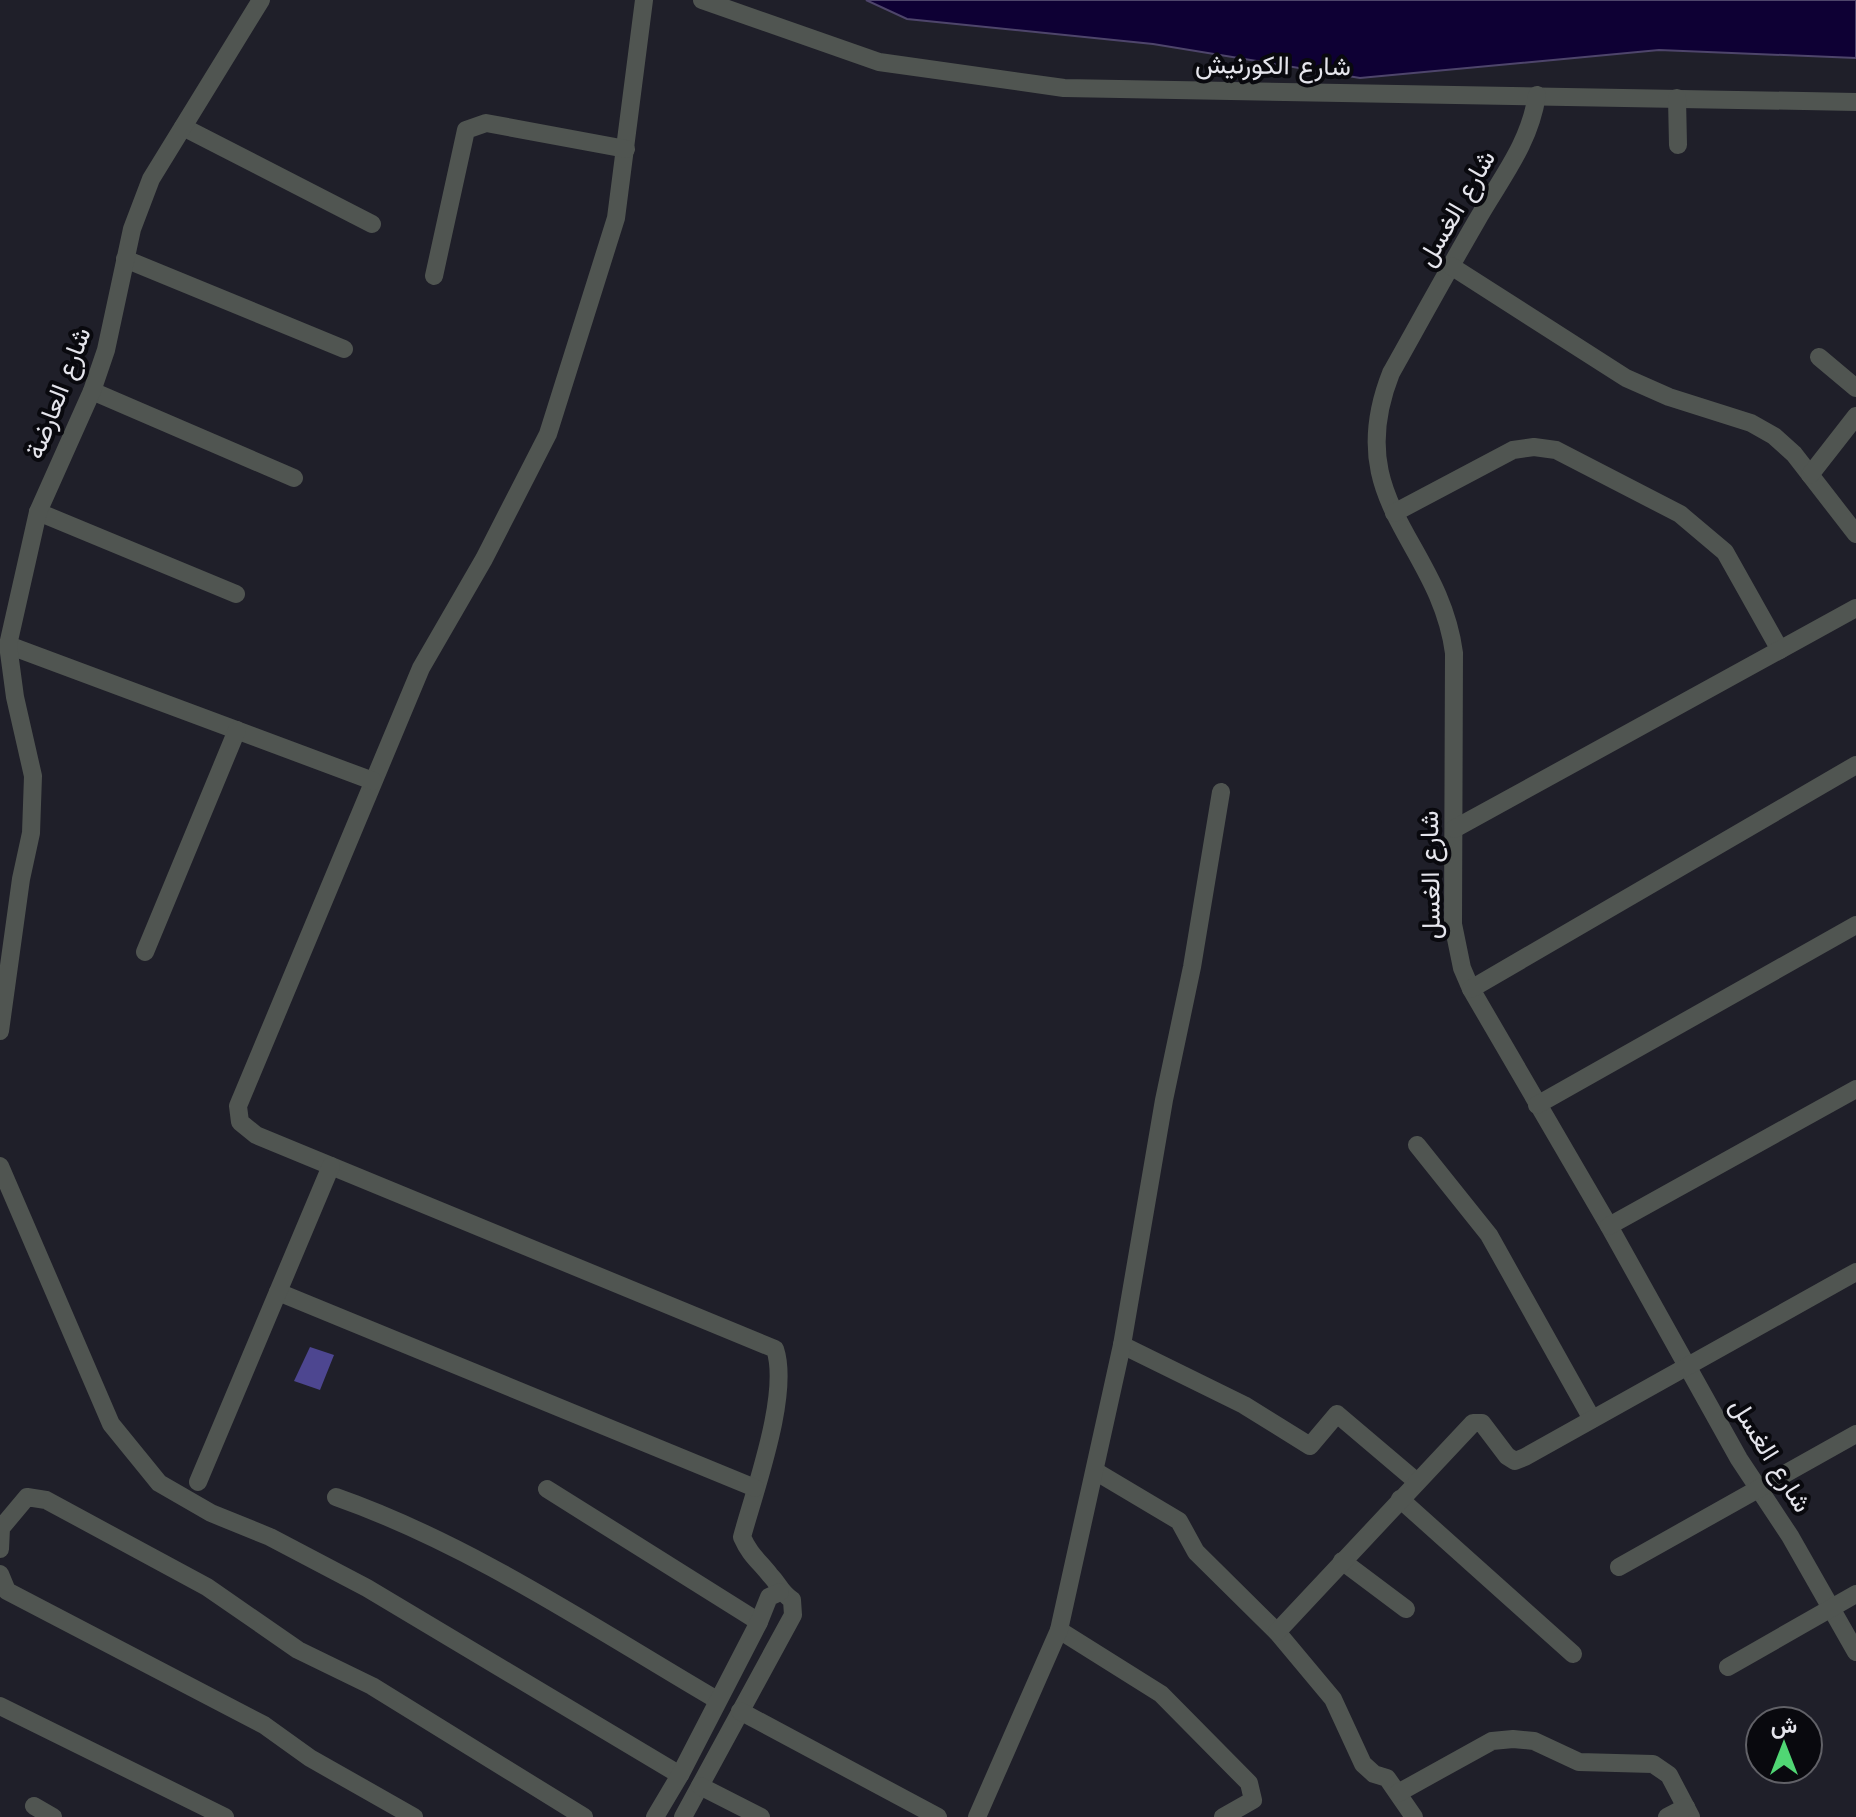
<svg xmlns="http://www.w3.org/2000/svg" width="1856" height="1817" font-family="'Work Sans',Vazirmatn,sans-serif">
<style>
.water{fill:#0e0034;stroke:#4e456b;stroke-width:2}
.building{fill:#4d4690}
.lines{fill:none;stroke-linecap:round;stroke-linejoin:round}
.minor{stroke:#505551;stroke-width:18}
.labels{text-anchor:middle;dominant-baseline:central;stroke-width:8;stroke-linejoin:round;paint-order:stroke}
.street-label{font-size:26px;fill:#e5e5ec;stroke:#09090e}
</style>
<rect width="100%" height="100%" fill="#1f1f29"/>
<path class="water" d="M 866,0 L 1856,0 L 1856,58 L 1659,50 L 1360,78 L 1153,44 L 907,19 Z"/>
<path class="building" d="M 310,1347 L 334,1355 L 320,1390 L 294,1381 Z"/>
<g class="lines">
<g class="minor">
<path d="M 644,0 L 616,218 L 548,434 L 484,559 L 421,668 L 238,1106 L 240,1122 L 256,1135 L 775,1349 C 790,1394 755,1489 742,1537 C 750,1555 758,1560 770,1575 C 780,1585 779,1591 792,1600 L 793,1615 L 683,1817"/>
<path d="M 702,0 L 879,62 L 1064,88 L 1856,102"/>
<path d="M 1537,95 C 1529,146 1500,179 1476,222 C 1447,272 1419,323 1391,373 C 1340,502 1439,541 1454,653 L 1453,924 L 1462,968 L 1471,989 L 1609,1226 L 1739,1459 L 1790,1536 L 1856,1652"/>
<path d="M 1677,98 L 1678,145"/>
<path d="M 183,127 L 372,224"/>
<path d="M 125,259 L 344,349"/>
<path d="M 1451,266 L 1626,378 L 1669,397 L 1751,423 L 1774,436 L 1794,454 L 1856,534"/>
<path d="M 434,276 L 466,130 L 486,123 L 626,149"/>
<path d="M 1819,357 L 1856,388"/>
<path d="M 92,391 L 294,478"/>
<path d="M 1810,475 L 1856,416"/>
<path d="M 38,512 L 236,594"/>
<path d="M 1394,513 L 1513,450 L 1534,447 L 1556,450 L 1680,514 L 1725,552 L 1780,650"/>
<path d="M 8,645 L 373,781"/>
<path d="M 1454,829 L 1856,608"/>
<path d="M 145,952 L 237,730"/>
<path d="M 1471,989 L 1856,765"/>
<path d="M 0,1031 L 21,879 L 31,833 L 33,776 L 15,697 L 8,645 L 38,512 L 92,391 L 106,350 L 132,229 L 151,179 L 261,0"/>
<path d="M 1537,1105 L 1856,925"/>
<path d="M 1417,1145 L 1489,1235 L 1592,1419"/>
<path d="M 0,1166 L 111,1424 L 159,1483 L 211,1513 L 270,1537 L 367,1588 L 680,1775"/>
<path d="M 1609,1226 L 1856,1089"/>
<path d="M 278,1292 L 755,1488"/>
<path d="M 1122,1345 L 1244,1405 L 1310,1446 L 1337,1414 L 1416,1481"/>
<path d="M 1095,1471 L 1179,1521 L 1196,1552 L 1277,1632 L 1333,1699 L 1363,1764 L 1374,1774 L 1387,1778 L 1414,1817"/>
<path d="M 198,1482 L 331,1166"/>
<path d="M 547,1489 L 759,1622"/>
<path d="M 336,1497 C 470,1544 594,1628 717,1700"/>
<path d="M 1400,1499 L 1573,1654"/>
<path d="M 0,1549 L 1,1528 L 27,1497 L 46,1500 L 207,1587 L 298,1650 L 372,1686 L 584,1817"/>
<path d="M 1342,1561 L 1406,1609"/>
<path d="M 1619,1567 L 1856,1434"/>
<path d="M 0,1574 L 7,1591 L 264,1725 L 310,1758 L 414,1817"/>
<path d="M 1059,1630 L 1161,1694 L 1249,1783 L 1253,1800 L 1223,1817"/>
<path d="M 1277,1632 L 1473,1423 L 1482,1423 L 1507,1456 L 1515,1461 L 1525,1457 L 1856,1272"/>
<path d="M 1728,1667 L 1856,1594"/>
<path d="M 0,1706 L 225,1817"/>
<path d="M 740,1711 L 938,1817"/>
<path d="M 700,1786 L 761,1817"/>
<path d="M 1398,1793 L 1492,1741 L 1513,1739 L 1534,1741 L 1579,1762 L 1653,1764 L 1669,1775 L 1691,1817"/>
<path d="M 34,1806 L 53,1817"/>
<path d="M 655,1817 L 680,1775 L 759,1622 L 769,1597 L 780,1592"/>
<path d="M 977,1817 L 1059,1630 L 1122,1345 L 1164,1100 L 1192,967 L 1221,792"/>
<path d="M 1667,1817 L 1686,1807"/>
</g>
</g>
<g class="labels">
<g class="street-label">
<text transform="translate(1273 65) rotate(1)">شارع الكورنيش</text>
<text transform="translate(1456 208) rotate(-60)">شارع الغسل</text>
<text transform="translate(58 393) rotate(-69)">شارع العارضة</text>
<text transform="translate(1430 875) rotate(-91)">شارع الغسل</text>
<text transform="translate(1771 1455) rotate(58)">شارع الغسل</text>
</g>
</g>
<g transform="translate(1784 1745)"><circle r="38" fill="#09090e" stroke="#616167" stroke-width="2"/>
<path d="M0-6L14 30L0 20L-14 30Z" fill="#50d674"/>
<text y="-12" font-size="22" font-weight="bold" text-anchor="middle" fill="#e5e5ec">ش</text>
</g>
</svg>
